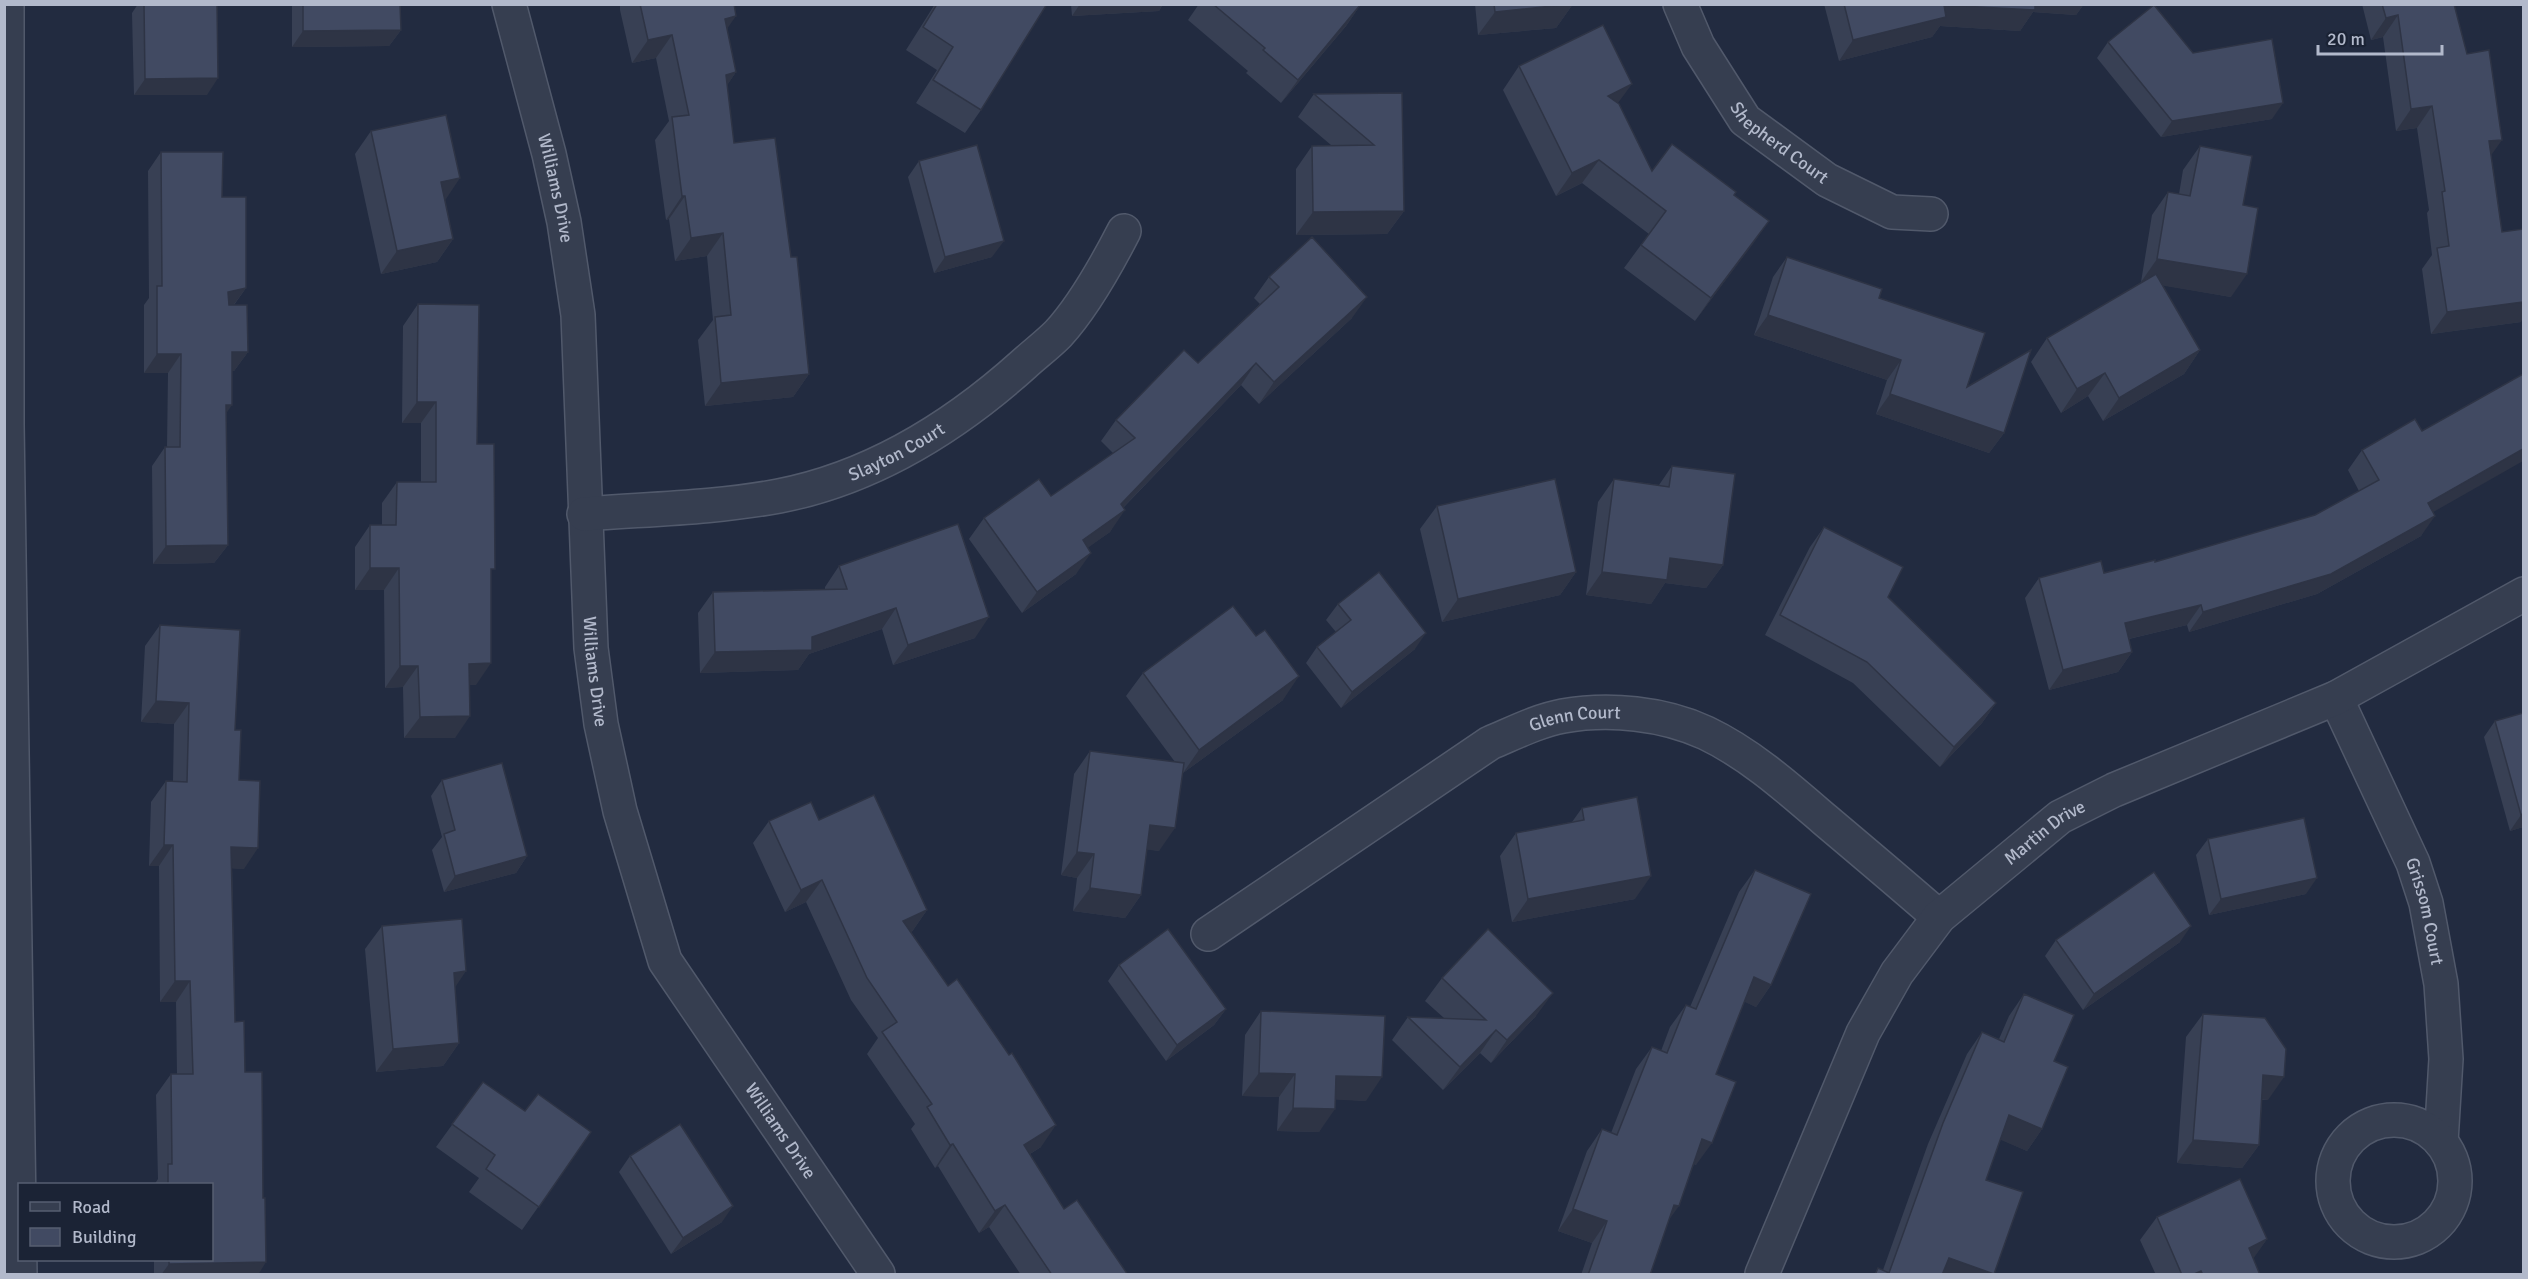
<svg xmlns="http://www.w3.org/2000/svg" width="2528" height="1279" font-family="Signika,sans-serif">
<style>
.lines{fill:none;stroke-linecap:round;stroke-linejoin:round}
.street-casing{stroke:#51596b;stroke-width:36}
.street{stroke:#363e50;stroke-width:33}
.wall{fill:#384054}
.shaded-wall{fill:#2e3445}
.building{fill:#414a62;stroke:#2e3445;stroke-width:1.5}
.labels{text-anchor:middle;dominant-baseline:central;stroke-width:4.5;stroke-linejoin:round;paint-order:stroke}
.street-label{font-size:18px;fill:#b2b9cb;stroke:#1b2335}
</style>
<rect width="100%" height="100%" fill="#222b40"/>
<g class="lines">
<defs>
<g id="street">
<path d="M 7,4 L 7,424 L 20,1274"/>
<path id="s1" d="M 509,4 L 549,154 L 564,222 L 578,315 L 591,648 L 601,724 L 620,811 L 665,961 L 878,1274"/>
<path id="s2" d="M 1680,4 L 1698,46 L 1745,120 L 1827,180 L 1892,212 L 1931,214"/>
<path id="s3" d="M 584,514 C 648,509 715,508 779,496 C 872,478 954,427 1024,364 C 1035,354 1047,345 1058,334 C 1083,307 1107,264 1124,231"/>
<path id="s4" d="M 2336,698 L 2413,863 L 2426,903 L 2441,984 L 2446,1059 L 2441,1142"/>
<path id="s5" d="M 1208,934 L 1490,743 C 1514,733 1537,721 1563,716 C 1609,708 1663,713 1706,733 C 1750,754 1788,788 1824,819 C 1862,851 1901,884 1939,917"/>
<circle cx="2394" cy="1181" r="61"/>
<path id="s6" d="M 1762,1274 L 1863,1033 L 1897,973 L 1939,917 L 2060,817 L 2114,790 L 2336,698 L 2524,594"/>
</g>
</defs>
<use href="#street" class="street-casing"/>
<use href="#street" class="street"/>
</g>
<g class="wall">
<path d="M 138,4 L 217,4 L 207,95 L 134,95 L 132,13 Z"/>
<path d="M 292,4 L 400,4 L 401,30 L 389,46 L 292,47 Z"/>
<path d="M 620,4 L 734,4 L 727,30 L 736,72 L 727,85 L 734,143 L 791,257 L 809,374 L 793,397 L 705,406 L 698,340 L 713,320 L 707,256 L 675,261 L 669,219 L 666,220 L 655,140 L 669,121 L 656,58 L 632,63 L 620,10 Z"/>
<path d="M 935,4 L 1047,4 L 981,110 L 965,133 L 916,103 L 937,70 L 906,50 Z"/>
<path d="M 1071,4 L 1163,4 L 1159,11 L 1072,16 Z"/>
<path d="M 1199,4 L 1361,4 L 1346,26 L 1281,103 L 1246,73 L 1248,71 L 1188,20 Z"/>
<path d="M 1475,4 L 1573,4 L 1556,28 L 1478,35 Z"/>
<path d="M 1824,4 L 2084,4 L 2076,15 L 2033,12 L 2020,31 L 1940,26 L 1932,37 L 1839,61 Z"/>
<path d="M 2362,4 L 2454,4 L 2491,154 L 2502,232 L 2521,322 L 2431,334 L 2422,269 L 2432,255 L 2427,213 L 2429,210 L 2417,128 L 2396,131 L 2383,37 L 2371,40 Z"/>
<path d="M 2108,42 L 2193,53 L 2272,119 L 2161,137 L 2097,58 Z"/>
<path d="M 1519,66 L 1618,104 L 1652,171 L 1734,195 L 1769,221 L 1695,321 L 1624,268 L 1649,234 L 1582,183 L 1556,196 L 1503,90 Z"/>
<path d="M 1402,93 L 1404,211 L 1387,234 L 1296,235 L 1296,169 L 1312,146 L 1331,145 L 1298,117 L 1314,94 Z"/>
<path d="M 371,131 L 445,200 L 453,239 L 437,262 L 381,274 L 355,154 Z"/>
<path d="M 2200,146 L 2243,205 L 2231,297 L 2162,285 L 2200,350 L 2184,374 L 2103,421 L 2088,396 L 2061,413 L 2031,362 L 2047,338 L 2142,282 L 2141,282 L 2152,215 L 2168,192 L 2179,194 L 2183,170 Z"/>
<path d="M 161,152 L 222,197 L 246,288 L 234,305 L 248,352 L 234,371 L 232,371 L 226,414 L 228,545 L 214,563 L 153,564 L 152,466 L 165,447 L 167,447 L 168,373 L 144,373 L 144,305 L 149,298 L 148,171 Z"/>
<path d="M 919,161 L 992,257 L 934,273 L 908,177 Z"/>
<path d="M 1787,257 L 1879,298 L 1967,387 L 2004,433 L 1989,453 L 1876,414 L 1887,380 L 1754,335 L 1773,277 Z"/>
<path d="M 1269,277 L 1352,318 L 1259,404 L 1241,385 L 1123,508 L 1110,532 L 1088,547 L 1076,574 L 1022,613 L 969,539 L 984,518 L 1051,496 L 1113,453 L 1101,441 L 1116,420 L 1198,363 L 1260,304 L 1254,298 Z"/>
<path d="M 418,304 L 477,444 L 491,575 L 476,685 L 470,685 L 455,738 L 404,738 L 403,687 L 385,688 L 384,590 L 355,590 L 355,547 L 370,525 L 382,525 L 382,503 L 397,482 L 421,482 L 421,423 L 402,423 L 403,326 Z"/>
<path d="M 2362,450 L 2433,512 L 2421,536 L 2317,594 L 2189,632 L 2187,625 L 2129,639 L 2132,652 L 2118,672 L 2049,690 L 2025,598 L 2039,578 L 2104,573 L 2155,562 L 2315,515 L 2359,491 L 2348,470 Z"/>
<path d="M 1672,466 L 1723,565 L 1706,588 L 1665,583 L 1651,604 L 1586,595 L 1598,502 L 1614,479 L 1659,485 Z"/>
<path d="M 1437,506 L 1576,572 L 1560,595 L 1442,622 L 1420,529 Z"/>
<path d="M 1824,527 L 1888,597 L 1996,703 L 1982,723 L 1940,767 L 1853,683 L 1765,635 L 1810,547 Z"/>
<path d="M 839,566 L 975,638 L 893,665 L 882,629 L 809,654 L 798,670 L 700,673 L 698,613 L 713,592 L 825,589 L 825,587 Z"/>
<path d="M 1338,604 L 1415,649 L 1341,708 L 1306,663 L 1317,647 L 1336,632 L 1326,620 Z"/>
<path d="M 160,625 L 235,730 L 239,780 L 244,869 L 232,868 L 235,1022 L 245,1072 L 258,1275 L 154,1275 L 154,1260 L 212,1260 L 212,1185 L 154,1185 L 158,1179 L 156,1095 L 171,1074 L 177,1074 L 176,1002 L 160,1002 L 159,866 L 149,866 L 151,802 L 166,781 L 173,781 L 174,724 L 141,722 L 145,646 Z"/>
<path d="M 1143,673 L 1283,700 L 1183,773 L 1159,851 L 1147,849 L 1141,895 L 1125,918 L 1073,911 L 1077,878 L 1061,875 L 1074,774 L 1090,751 L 1175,762 L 1126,696 Z"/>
<path d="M 2523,713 L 2523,827 L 2510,831 L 2484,737 L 2495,721 Z"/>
<path d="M 442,780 L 527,856 L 516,873 L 444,892 L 432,850 L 442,837 L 431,796 Z"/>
<path d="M 1582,808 L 1635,899 L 1512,922 L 1500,856 L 1516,833 L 1572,822 Z"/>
<path d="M 819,820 L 927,910 L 911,933 L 1041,1147 L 1030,1154 L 1064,1209 L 1128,1275 L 1021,1275 L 989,1227 L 979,1233 L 938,1166 L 935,1168 L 911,1129 L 915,1124 L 867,1054 L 878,1038 L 851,1000 L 806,902 L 785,912 L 753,843 L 769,821 Z"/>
<path d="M 2208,839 L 2306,894 L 2209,915 L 2196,855 Z"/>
<path d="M 1755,870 L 1771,985 L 1756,1007 L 1744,1001 L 1716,1074 L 1696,1165 L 1694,1164 L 1669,1219 L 1650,1275 L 1581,1275 L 1592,1243 L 1558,1231 L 1587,1151 L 1602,1129 L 1611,1133 L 1636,1069 L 1652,1047 L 1661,1051 L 1670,1027 L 1686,1005 L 1690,1007 L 1739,892 Z"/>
<path d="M 382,926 L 455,988 L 459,1043 L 443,1066 L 376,1072 L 365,949 Z"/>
<path d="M 2056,940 L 2180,942 L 2083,1010 L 2045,956 Z"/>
<path d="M 1119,965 L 1226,1009 L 1214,1025 L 1166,1061 L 1108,981 Z"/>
<path d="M 1442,978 L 1536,1016 L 1491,1063 L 1480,1053 L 1443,1090 L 1392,1040 L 1408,1017 L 1444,1018 L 1425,1001 Z"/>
<path d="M 2024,994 L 2054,1061 L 2042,1129 L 2027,1151 L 2000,1139 L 1986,1180 L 1994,1275 L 1874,1275 L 1878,1268 L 1883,1270 L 1928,1144 L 1967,1054 L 1982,1032 L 1999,1039 L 2009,1016 Z"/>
<path d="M 1261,1011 L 1366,1101 L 1336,1099 L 1319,1132 L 1277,1131 L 1279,1097 L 1242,1096 L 1245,1035 Z"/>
<path d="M 2203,1014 L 2268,1100 L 2262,1100 L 2259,1145 L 2242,1168 L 2177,1163 L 2186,1037 Z"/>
<path d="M 483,1082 L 525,1111 L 591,1132 L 522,1230 L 469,1192 L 479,1178 L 436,1147 Z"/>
<path d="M 630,1156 L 722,1222 L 671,1254 L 619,1172 Z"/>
<path d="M 2157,1217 L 2267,1239 L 2253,1258 L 2260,1275 L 2156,1275 L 2140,1240 Z"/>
</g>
<g class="shaded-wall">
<path d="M 1080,4 L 1163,4 L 1159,11 L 1072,16 Z"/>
<path d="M 1361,4 L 1346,26 L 1281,103 L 1298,80 Z"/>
<path d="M 1573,4 L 1556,28 L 1478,35 L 1495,12 Z"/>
<path d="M 2084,4 L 2076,15 L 2033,12 L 2020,31 L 1940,26 L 1932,37 L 1839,61 L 1853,40 L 1944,5 Z"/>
<path d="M 2398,15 L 2383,37 L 2371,40 L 2386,18 Z"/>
<path d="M 736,16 L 720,39 L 725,19 Z"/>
<path d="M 401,30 L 389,46 L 292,47 L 303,31 Z"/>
<path d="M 672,35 L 656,58 L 632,63 L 648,40 Z"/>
<path d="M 736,72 L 720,96 L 726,75 Z"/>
<path d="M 218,78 L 207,95 L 134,95 L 145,79 Z"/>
<path d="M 1632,84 L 1615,107 L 1608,96 Z"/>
<path d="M 2283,103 L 2272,119 L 2161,137 L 2172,121 Z"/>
<path d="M 2432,106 L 2417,128 L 2396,131 L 2411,109 Z"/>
<path d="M 2502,140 L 2487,161 L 2489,141 Z"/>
<path d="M 1599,160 L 1582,183 L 1556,196 L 1572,173 Z"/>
<path d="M 460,178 L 444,202 L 441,182 Z"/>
<path d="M 682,196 L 685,196 L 669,219 L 666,220 Z"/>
<path d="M 1404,211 L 1387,234 L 1296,235 L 1313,212 Z"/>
<path d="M 1769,221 L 1753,244 L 1695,321 L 1711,298 Z"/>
<path d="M 723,233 L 707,256 L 675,261 L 691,238 Z"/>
<path d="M 453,239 L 437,262 L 381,274 L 397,251 Z"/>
<path d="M 1004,241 L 992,257 L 934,273 L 945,257 Z"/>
<path d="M 2157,259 L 2247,274 L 2231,297 L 2141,282 Z"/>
<path d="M 246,288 L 232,307 L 215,311 L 228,292 Z"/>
<path d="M 1367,297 L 1352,318 L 1259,404 L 1274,382 Z"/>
<path d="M 2523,302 L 2523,318 L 2521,322 L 2431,334 L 2447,312 Z"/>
<path d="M 1768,315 L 1901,360 L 1887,380 L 1754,335 Z"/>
<path d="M 2200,350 L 2184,374 L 2103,421 L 2119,398 Z"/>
<path d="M 232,352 L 248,352 L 234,371 L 219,371 Z"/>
<path d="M 157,354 L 181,354 L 168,373 L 144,373 Z"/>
<path d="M 1256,363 L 1241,385 L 1111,520 L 1125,510 L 1110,532 L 1068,562 L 1083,540 L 1121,504 Z"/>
<path d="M 2105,373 L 2088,396 L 2061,413 L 2077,389 Z"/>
<path d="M 809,374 L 793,397 L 705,406 L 721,383 Z"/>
<path d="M 1890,394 L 2004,433 L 1989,453 L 1876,414 Z"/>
<path d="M 417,402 L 436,402 L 421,423 L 402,423 Z"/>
<path d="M 226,405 L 232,405 L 219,424 Z"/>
<path d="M 2523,449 L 2523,461 L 2414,523 L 2428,503 Z"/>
<path d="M 2435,516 L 2421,536 L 2317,594 L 2189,632 L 2203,612 Z"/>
<path d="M 228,545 L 214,563 L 153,564 L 166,546 Z"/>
<path d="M 1091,553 L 1076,574 L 1022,613 L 1037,592 Z"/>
<path d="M 1670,558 L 1723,565 L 1706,588 L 1665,583 L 1651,604 L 1586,595 L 1602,572 Z"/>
<path d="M 370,568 L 399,568 L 384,590 L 355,590 Z"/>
<path d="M 1576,572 L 1560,595 L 1442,622 L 1458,599 Z"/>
<path d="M 2201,605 L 2187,625 L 2111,643 L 2125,623 Z"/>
<path d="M 896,608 L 882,629 L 809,654 L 798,670 L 700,673 L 715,652 L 812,637 Z"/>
<path d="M 989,617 L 975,638 L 893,665 L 908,645 Z"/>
<path d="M 1426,633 L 1415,649 L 1341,708 L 1352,692 Z"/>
<path d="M 2132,652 L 2118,672 L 2049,690 L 2063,670 Z"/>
<path d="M 491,663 L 476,685 L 454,685 L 469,664 Z"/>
<path d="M 400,666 L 418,666 L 403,687 L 385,688 Z"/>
<path d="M 1299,676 L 1283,700 L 1183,773 L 1199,750 Z"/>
<path d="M 156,701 L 189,703 L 174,724 L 141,722 Z"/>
<path d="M 1996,703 L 1982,723 L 1940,767 L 1954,747 Z"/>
<path d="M 470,716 L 455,738 L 404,738 L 420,717 Z"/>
<path d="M 2523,814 L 2523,827 L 2510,831 L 2521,815 Z"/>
<path d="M 1150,825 L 1175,828 L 1159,851 L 1133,848 Z"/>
<path d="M 164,845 L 173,845 L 159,866 L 149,866 Z"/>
<path d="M 231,847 L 258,848 L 244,869 L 217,868 Z"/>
<path d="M 1077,852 L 1094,854 L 1077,878 L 1061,875 Z"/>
<path d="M 527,856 L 516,873 L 444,892 L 455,876 Z"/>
<path d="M 1651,876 L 1635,899 L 1512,922 L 1528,899 Z"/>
<path d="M 2317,878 L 2306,894 L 2209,915 L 2221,899 Z"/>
<path d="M 822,880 L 806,902 L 785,912 L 801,890 Z"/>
<path d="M 1090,888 L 1141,895 L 1125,918 L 1073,911 Z"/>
<path d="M 927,910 L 911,933 L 887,944 L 903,921 Z"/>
<path d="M 2191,926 L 2180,942 L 2083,1010 L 2094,994 Z"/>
<path d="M 466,971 L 450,995 L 454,973 Z"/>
<path d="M 1754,977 L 1771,985 L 1756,1007 L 1738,999 Z"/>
<path d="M 175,981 L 190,981 L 176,1002 L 160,1002 Z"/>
<path d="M 1553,993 L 1536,1016 L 1491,1063 L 1507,1040 Z"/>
<path d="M 1226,1009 L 1214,1025 L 1166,1061 L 1177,1045 Z"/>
<path d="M 1496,1030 L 1480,1053 L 1443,1090 L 1460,1067 Z"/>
<path d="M 459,1043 L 443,1066 L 376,1072 L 393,1049 Z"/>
<path d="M 1259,1073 L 1295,1074 L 1279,1097 L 1242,1096 Z"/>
<path d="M 2263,1075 L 2284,1077 L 2268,1100 L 2247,1098 Z"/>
<path d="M 1336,1076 L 1382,1077 L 1366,1101 L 1320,1099 Z"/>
<path d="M 1293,1108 L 1335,1109 L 1319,1132 L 1277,1131 Z"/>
<path d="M 2009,1115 L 2042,1129 L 2027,1151 L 1994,1137 Z"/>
<path d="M 1056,1125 L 1041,1147 L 1008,1167 L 1024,1145 Z"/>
<path d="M 1702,1139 L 1712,1143 L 1696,1165 L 1687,1161 Z"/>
<path d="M 2193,1140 L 2259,1145 L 2242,1168 L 2177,1163 Z"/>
<path d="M 953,1144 L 938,1166 L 935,1168 L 950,1145 Z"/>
<path d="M 1005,1205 L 989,1227 L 979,1233 L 995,1211 Z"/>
<path d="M 1674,1205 L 1679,1206 L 1663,1228 Z"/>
<path d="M 733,1206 L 722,1222 L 671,1254 L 683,1238 Z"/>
<path d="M 1573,1209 L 1607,1221 L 1592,1243 L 1558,1231 Z"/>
<path d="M 2267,1239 L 2251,1262 L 2249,1248 Z"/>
<path d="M 1949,1258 L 1994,1274 L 1937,1275 Z"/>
<path d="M 266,1262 L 258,1275 L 161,1275 L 169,1264 Z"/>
</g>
<g class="building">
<path d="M 144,4 L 217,4 L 218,78 L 145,79 Z"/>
<path d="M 303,4 L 400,4 L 401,30 L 303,31 Z"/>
<path d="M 640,4 L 734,4 L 736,16 L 725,19 L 736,72 L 726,75 L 734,143 L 775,138 L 791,257 L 797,257 L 809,374 L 721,383 L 715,317 L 731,315 L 723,233 L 691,238 L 685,196 L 682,196 L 672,117 L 689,115 L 672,35 L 648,40 Z"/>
<path d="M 937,4 L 1047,4 L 981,110 L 933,80 L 953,47 L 923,27 Z"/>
<path d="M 1213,4 L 1361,4 L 1298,80 L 1263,50 L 1265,48 Z"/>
<path d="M 1494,4 L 1571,4 L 1495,12 Z"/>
<path d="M 1844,4 L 2035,4 L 2035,10 L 1944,5 L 1946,17 L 1853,40 Z"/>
<path d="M 2382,4 L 2454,4 L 2467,54 L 2489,50 L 2502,140 L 2489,141 L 2502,232 L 2523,229 L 2523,302 L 2447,312 L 2437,248 L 2449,246 L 2442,192 L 2445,191 L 2432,106 L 2411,109 L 2398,15 L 2386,18 Z"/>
<path d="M 2154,5 L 2193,53 L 2272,39 L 2283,103 L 2172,121 L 2108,42 Z"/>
<path d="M 1603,25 L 1632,84 L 1608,96 L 1619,104 L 1652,171 L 1672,144 L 1736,192 L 1734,195 L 1769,221 L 1711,298 L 1641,245 L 1666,211 L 1599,160 L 1572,173 L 1519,66 Z"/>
<path d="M 1402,93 L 1404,211 L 1313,212 L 1312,146 L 1374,145 L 1314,94 Z"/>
<path d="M 446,115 L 460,178 L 441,182 L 453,239 L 397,251 L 371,131 Z"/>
<path d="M 977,145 L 1004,241 L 945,257 L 919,161 Z"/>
<path d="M 2200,146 L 2252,156 L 2243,205 L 2258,208 L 2247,274 L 2157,259 L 2168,192 L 2190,196 Z"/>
<path d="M 161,152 L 223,152 L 222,197 L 246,197 L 246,288 L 228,292 L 229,305 L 247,305 L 248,352 L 232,352 L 232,405 L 226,405 L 228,545 L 166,546 L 165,447 L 180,447 L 181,354 L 157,354 L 157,286 L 162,286 Z"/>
<path d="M 1312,237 L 1367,297 L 1274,382 L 1256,363 L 1121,504 L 1125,510 L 1083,540 L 1091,553 L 1037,592 L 984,518 L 1039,479 L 1051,496 L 1135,438 L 1116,420 L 1184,350 L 1198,363 L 1279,287 L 1269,277 Z"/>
<path d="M 1787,257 L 1882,289 L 1879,298 L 1985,333 L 1967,387 L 2031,350 L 2004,433 L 1890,394 L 1901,360 L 1768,315 Z"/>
<path d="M 2156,274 L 2200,350 L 2119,398 L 2105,373 L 2077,389 L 2047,338 Z"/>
<path d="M 418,304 L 479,305 L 477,444 L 494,444 L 495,569 L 491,569 L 491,663 L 469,664 L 470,716 L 420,717 L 418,666 L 400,666 L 399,568 L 370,568 L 370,525 L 396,525 L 397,482 L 436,482 L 436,402 L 417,402 Z"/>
<path d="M 2523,374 L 2523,449 L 2428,503 L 2435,516 L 2331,574 L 2203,612 L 2201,605 L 2125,623 L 2132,652 L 2063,670 L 2039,578 L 2101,561 L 2104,573 L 2155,560 L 2155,562 L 2315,515 L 2379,480 L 2362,450 L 2415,419 L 2422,431 Z"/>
<path d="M 1672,466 L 1735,474 L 1723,565 L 1670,558 L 1667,580 L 1602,572 L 1614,479 L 1669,487 Z"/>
<path d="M 1555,479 L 1576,572 L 1458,599 L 1437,506 Z"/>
<path d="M 958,524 L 989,617 L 908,645 L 896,608 L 812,637 L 812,650 L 715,652 L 713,592 L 847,589 L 839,566 Z"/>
<path d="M 1824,527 L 1903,567 L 1888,597 L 1996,703 L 1954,747 L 1867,662 L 1780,615 Z"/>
<path d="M 1379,572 L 1426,633 L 1352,692 L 1317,647 L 1351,620 L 1338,604 Z"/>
<path d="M 1233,606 L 1256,636 L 1265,630 L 1299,676 L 1199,750 L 1143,673 Z"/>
<path d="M 160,625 L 240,630 L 235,730 L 241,730 L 239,780 L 260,781 L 258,848 L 231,847 L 235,1022 L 244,1021 L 245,1072 L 262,1072 L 263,1198 L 265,1198 L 266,1262 L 169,1264 L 169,1260 L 212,1260 L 212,1185 L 168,1185 L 168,1164 L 172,1164 L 171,1074 L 193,1074 L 190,981 L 175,981 L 173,845 L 164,845 L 166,781 L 187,782 L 189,703 L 156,701 Z"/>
<path d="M 2523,713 L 2523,814 L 2521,815 L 2495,721 Z"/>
<path d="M 1090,751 L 1184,763 L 1175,828 L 1150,825 L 1141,895 L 1090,888 L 1094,854 L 1077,852 Z"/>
<path d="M 502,763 L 527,856 L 455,876 L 444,834 L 455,830 L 442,780 Z"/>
<path d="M 874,795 L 927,910 L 903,921 L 948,986 L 957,979 L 1009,1055 L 1012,1053 L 1056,1125 L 1024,1145 L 1064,1209 L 1077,1200 L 1128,1275 L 1052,1275 L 1005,1205 L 995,1211 L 953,1144 L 950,1145 L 927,1107 L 932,1104 L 882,1032 L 897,1022 L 867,978 L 822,880 L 801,890 L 769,821 L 811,802 L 819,820 Z"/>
<path d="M 1637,797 L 1651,876 L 1528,899 L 1516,833 L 1584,820 L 1582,808 Z"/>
<path d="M 2304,818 L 2317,878 L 2221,899 L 2208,839 Z"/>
<path d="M 1755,870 L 1811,894 L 1771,985 L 1754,977 L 1716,1074 L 1736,1082 L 1712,1143 L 1702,1139 L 1679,1206 L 1674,1205 L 1650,1275 L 1588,1275 L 1607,1221 L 1573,1209 L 1602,1129 L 1617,1135 L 1652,1047 L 1667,1053 L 1686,1005 L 1696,1009 Z"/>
<path d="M 2154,872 L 2191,926 L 2094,994 L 2056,940 Z"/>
<path d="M 462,919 L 466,971 L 454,973 L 459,1043 L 393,1049 L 382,926 Z"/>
<path d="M 1168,929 L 1226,1009 L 1177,1045 L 1119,965 Z"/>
<path d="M 1488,929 L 1553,993 L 1507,1040 L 1496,1030 L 1460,1067 L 1408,1017 L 1486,1020 L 1442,978 Z"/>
<path d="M 2024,994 L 2074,1015 L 2054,1061 L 2068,1067 L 2042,1129 L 2009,1115 L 1986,1180 L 2023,1192 L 1994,1274 L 1949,1258 L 1942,1275 L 1875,1275 L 1878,1268 L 1889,1273 L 1943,1123 L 1982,1032 L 2004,1042 Z"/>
<path d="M 1261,1011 L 1385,1016 L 1382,1077 L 1336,1076 L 1335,1109 L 1293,1108 L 1295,1074 L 1259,1073 Z"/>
<path d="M 2203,1014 L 2265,1018 L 2286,1049 L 2284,1077 L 2263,1075 L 2259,1145 L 2193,1140 Z"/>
<path d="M 483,1082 L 525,1111 L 538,1094 L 591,1132 L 539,1207 L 486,1169 L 495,1155 L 452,1124 Z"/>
<path d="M 680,1124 L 733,1206 L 683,1238 L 630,1156 Z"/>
<path d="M 2240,1179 L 2267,1239 L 2249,1248 L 2260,1275 L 2203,1275 L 2201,1271 L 2192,1275 L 2182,1275 L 2157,1217 Z"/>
</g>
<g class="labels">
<g class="street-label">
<text stroke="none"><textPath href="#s2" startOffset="174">Shepherd Court</textPath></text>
<text stroke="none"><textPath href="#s1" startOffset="190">Williams Drive</textPath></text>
<text stroke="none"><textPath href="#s3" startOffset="322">Slayton Court</textPath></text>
<text stroke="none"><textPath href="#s1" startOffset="676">Williams Drive</textPath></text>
<text stroke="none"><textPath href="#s5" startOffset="430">Glenn Court</textPath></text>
<text stroke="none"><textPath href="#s6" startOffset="536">Martin Drive</textPath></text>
<text stroke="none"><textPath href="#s4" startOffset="232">Grissom Court</textPath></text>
<text stroke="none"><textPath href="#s1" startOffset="1180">Williams Drive</textPath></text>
</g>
</g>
<rect width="2528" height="1279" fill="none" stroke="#b2b9cb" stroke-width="12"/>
<rect x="18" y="1183" width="195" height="78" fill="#1b2335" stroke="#575f71" stroke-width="1.5"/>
<rect x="30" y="1202" width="30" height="9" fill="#363e50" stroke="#575f71" stroke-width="1.5"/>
<text x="72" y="1213" font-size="18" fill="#b2b9cb">Road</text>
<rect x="30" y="1228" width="30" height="18" fill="#414a62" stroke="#575f71" stroke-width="1.5"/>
<text x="72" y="1243" font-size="18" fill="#b2b9cb">Building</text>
<path d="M2318 45v9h124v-9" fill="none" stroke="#b2b9cb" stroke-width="3"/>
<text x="2327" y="45" font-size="18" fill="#b2b9cb" stroke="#1b2335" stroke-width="4.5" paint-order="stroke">20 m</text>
</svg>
